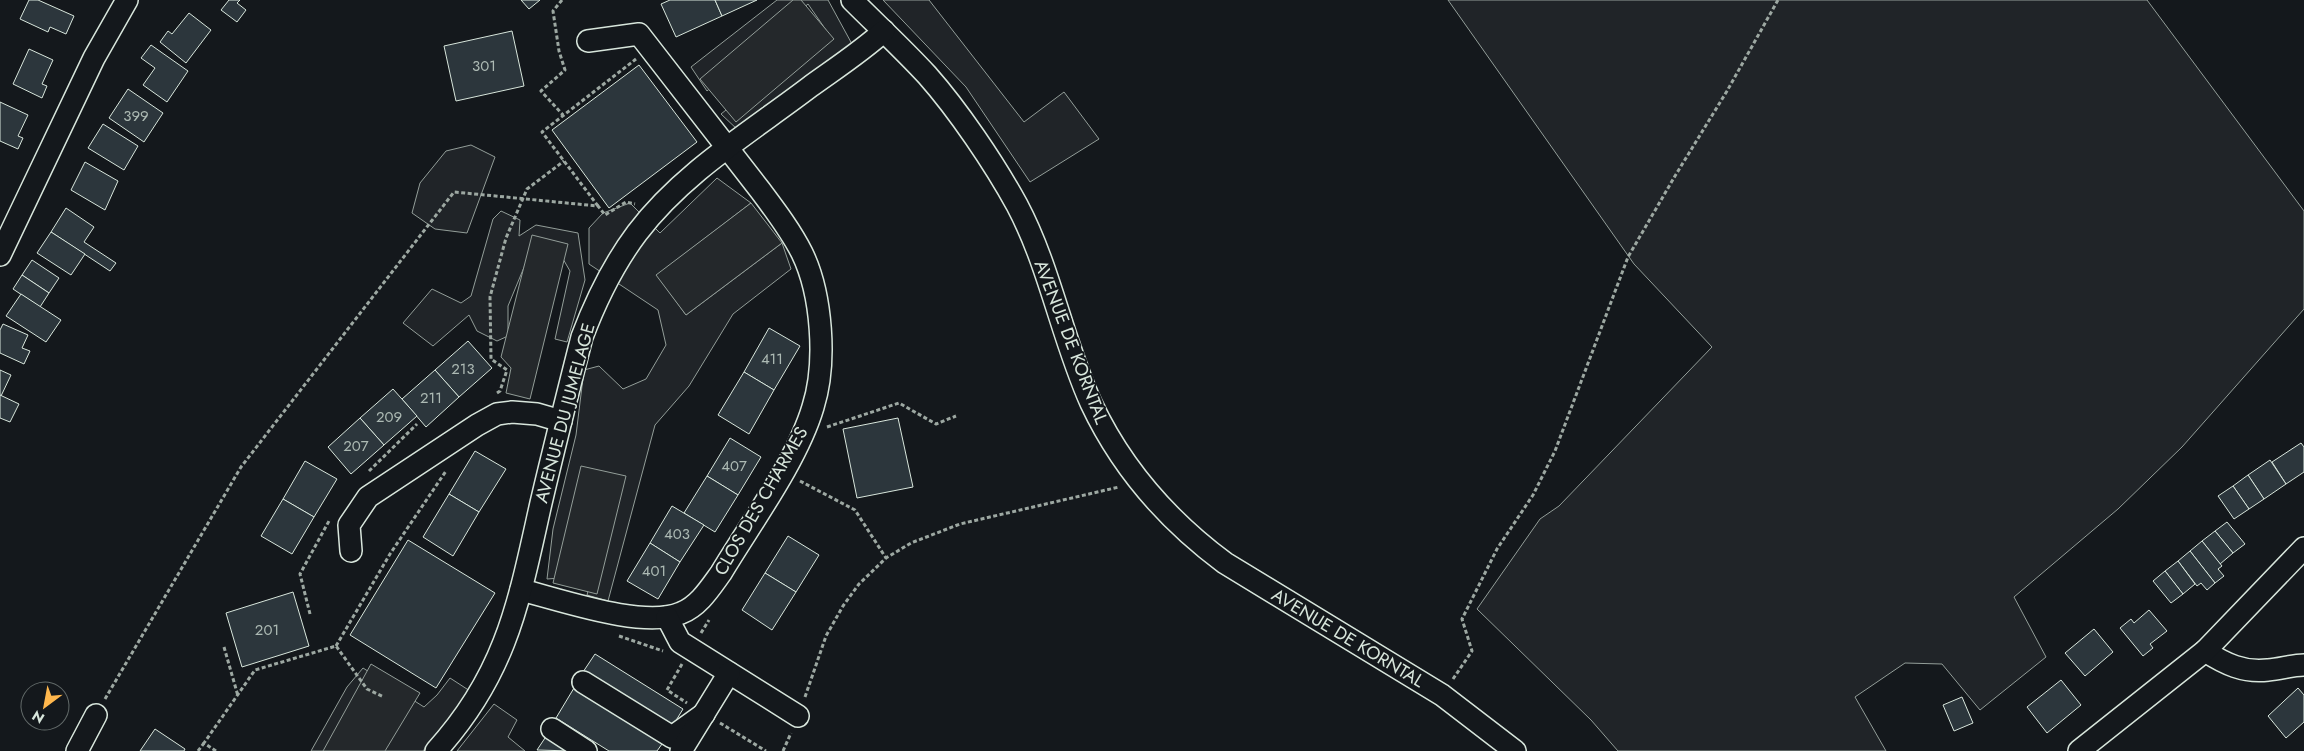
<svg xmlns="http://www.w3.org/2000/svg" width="2304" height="751" font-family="Jost,sans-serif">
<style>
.green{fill:#202428;stroke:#939e99}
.parking{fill:#24282b;stroke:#939e99}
.building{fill:#2c363c;stroke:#d8e6dc}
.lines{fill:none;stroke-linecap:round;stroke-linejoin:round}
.minor-casing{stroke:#d8e6dc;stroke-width:24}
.path{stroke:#9da8a2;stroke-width:3;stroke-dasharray:4 2.5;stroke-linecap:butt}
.minor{stroke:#14181c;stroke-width:21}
.labels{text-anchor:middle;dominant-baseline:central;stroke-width:4;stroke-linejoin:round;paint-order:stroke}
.number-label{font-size:15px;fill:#adbab4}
.street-label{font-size:18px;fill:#d8e6dc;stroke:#14181c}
</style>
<rect width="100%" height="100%" fill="#14181c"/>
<g class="green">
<path d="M 777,0 L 828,0 L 852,44 L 739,131 L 721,114 L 826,30 L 808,4 L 707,91 L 691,67 Z"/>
<path d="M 883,0 L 929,0 L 1024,122 L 1064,92 L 1099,139 L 1030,182 L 966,87 Z"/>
<path d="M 1448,0 L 2147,0 L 2304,211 L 2304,309 L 2182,447 L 2118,509 L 2014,597 L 2046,657 L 1980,710 L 1942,664 L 1905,663 L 1855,697 L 1886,751 L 1618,751 L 1591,720 L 1477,609 L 1540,519 L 1559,506 L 1712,347 L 1634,264 Z"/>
<path d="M 471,145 L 495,157 L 467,233 L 435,229 L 412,213 L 420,183 L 446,151 Z"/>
<path d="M 717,178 L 751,203 L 657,275 L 686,315 L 782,243 L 791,269 L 733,314 L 689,386 L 655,425 L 608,601 L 587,595 L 612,493 L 561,578 L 547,579 L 553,529 L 576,435 L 584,370 L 599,366 L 623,389 L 646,379 L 666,345 L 658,310 L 589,264 L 589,228 L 603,213 L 630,203 L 660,233 Z"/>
<path d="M 501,211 L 520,220 L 519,236 L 536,225 L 578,233 L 585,280 L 567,342 L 555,339 L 570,271 L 559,252 L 532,248 L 508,306 L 508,336 L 497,341 L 477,331 L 469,315 L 433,346 L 403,323 L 432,289 L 461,303 L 471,296 L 493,219 Z"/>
<path d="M 363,668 L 424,707 L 437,695 L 450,678 L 470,691 L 423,751 L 311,751 L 347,687 Z"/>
<path d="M 494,704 L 517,720 L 508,737 L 525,751 L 457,751 Z"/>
</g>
<g class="parking">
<path d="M 793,0 L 801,0 L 834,39 L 736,122 L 700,79 Z"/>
<path d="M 751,203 L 782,243 L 686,315 L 656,275 Z"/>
<path d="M 532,235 L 568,244 L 530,399 L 506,393 L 511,368 L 501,357 Z"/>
<path d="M 581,466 L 626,476 L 597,594 L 553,583 Z"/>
<path d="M 371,664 L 420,693 L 385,751 L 323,751 Z"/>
</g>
<g class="building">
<path d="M 29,0 L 38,0 L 74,16 L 66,34 L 50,27 L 48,32 L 20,19 Z"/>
<path d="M 229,0 L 240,0 L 237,3 L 246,10 L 237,22 L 221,10 Z"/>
<path d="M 521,0 L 540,0 L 529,9 Z"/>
<path d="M 670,0 L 715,0 L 722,16 L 676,37 L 661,4 Z"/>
<path d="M 715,0 L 757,0 L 722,16 Z"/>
<path d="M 189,13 L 211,30 L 186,63 L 160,42 L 168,31 L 172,34 Z"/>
<path d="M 512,31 L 524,86 L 456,101 L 444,46 Z"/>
<path d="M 151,45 L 188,71 L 167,102 L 143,85 L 155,68 L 141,58 Z"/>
<path d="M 29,49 L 53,60 L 42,84 L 47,86 L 42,98 L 13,84 Z"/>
<path d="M 639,65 L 697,142 L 609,208 L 552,130 Z"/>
<path d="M 128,89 L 163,113 L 144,142 L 109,118 Z"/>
<path d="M 0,102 L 28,115 L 18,136 L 23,138 L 18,149 L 0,141 Z"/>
<path d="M 103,124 L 138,146 L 124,170 L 88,148 Z"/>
<path d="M 85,162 L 118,181 L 105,210 L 71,190 Z"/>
<path d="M 66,208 L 94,227 L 84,242 L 116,263 L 110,271 L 51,232 Z"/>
<path d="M 51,232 L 85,254 L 71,275 L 37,253 Z"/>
<path d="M 32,260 L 59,278 L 49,293 L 22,275 Z"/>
<path d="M 22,275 L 49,293 L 40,307 L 13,289 Z"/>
<path d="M 21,294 L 61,320 L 46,342 L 6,316 Z"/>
<path d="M 3,324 L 28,335 L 22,348 L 30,351 L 24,364 L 0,353 L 0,330 Z"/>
<path d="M 769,328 L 800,346 L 774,390 L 744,372 Z"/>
<path d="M 468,341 L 492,368 L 459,397 L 435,370 Z"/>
<path d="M 0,370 L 11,375 L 1,396 L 0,395 Z"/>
<path d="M 435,370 L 459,397 L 426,427 L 402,399 Z"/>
<path d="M 744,372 L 774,390 L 749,434 L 718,415 Z"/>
<path d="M 393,389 L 417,416 L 384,445 L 360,418 Z"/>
<path d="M 0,395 L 19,404 L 10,422 L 0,418 Z"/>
<path d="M 360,418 L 384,445 L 351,474 L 328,447 Z"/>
<path d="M 898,418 L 913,487 L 857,498 L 843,429 Z"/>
<path d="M 730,438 L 761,457 L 738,495 L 707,476 Z"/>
<path d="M 2301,443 L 2304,447 L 2304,472 L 2286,484 L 2272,462 Z"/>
<path d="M 475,451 L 506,469 L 479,512 L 449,494 Z"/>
<path d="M 2270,460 L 2286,484 L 2264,499 L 2248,475 Z"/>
<path d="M 305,461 L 337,479 L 314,517 L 283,499 Z"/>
<path d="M 2248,475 L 2264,499 L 2249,509 L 2233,486 Z"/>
<path d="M 707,476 L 738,495 L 715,532 L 684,513 Z"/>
<path d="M 2233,486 L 2249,509 L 2234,519 L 2218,496 Z"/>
<path d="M 449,494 L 479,512 L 453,556 L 423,537 Z"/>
<path d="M 283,499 L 314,517 L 292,554 L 261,536 Z"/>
<path d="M 672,506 L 704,525 L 680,562 L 650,543 Z"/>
<path d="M 2227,522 L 2245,544 L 2233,553 L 2215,531 Z"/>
<path d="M 2215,531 L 2233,553 L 2220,564 L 2202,541 Z"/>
<path d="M 788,536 L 819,555 L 796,592 L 765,573 Z"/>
<path d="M 408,540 L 495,593 L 436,688 L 350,635 Z"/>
<path d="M 2202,541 L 2222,566 L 2218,569 L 2224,576 L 2215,583 L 2190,551 Z"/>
<path d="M 650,543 L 680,562 L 658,599 L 627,581 Z"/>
<path d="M 2190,551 L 2215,583 L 2207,590 L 2201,583 L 2197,586 L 2178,561 Z"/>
<path d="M 2178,561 L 2195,584 L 2183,594 L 2165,571 Z"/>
<path d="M 2165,571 L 2183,594 L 2171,603 L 2153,581 Z"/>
<path d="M 765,573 L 796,592 L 772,630 L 742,610 Z"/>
<path d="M 293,592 L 309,646 L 242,667 L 226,613 Z"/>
<path d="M 2149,610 L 2167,631 L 2150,644 L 2153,648 L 2143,656 L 2120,628 L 2131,619 L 2134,623 Z"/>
<path d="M 2094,629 L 2113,652 L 2085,676 L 2065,653 Z"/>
<path d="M 595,654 L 683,709 L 672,727 L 583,672 Z"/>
<path d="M 2061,680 L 2081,705 L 2047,733 L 2027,707 Z"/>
<path d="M 574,688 L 662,744 L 657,751 L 609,751 L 556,718 Z"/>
<path d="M 2298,688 L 2304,695 L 2304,722 L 2286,738 L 2268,716 Z"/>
<path d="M 1962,697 L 1973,723 L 1954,731 L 1943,705 Z"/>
<path d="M 155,729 L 185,749 L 184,751 L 140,751 Z"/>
<path d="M 547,735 L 572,751 L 537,750 Z"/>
</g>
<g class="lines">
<defs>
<g id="minor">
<path d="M 852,0 C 877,25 903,49 927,75 C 958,110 994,163 1017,205 C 1050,267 1062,339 1091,403 C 1122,469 1167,520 1225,563 L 1442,695 L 1515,751"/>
<path d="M 0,255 L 94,58 L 127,0"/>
<path d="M 351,551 L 349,525 L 368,497 L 477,425 L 497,414 L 512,412 L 537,414 L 561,421"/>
<path d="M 521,590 C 562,600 643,629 681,613 C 699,606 710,588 721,573 C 751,523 797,461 813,407 C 827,363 822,294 802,253 C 791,231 775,210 760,190 L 639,34 L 588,41"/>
<path d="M 667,617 L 680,642 L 798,716"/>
<path d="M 2205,651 C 2225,664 2244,673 2268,670 C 2281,669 2292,665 2304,665"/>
<path d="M 583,682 L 672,737 L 704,714"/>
<path d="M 552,729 L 586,751"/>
<path d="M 77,751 L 96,715"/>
<path d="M 436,751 C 507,673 519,601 541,503 C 554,448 568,392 582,337 C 596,300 613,265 637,233 C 682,173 752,131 811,86 C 836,68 862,51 884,31"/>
<path d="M 681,751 L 729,673"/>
<path d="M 2079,751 L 2205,651 L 2304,548"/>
</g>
</defs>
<use href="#minor" class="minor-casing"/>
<g class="path">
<path d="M 562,0 L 553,11 L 559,51 L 565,70 L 541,91 L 563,115"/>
<path d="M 598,206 L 542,132 L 636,59"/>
<path d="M 497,393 L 500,391 L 507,370 L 491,359 L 490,297 L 506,238 L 527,189 L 564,161"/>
<path d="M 827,427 L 899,403 L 936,424 L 956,416"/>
<path d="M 369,471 L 417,424"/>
<path d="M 800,481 L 855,510 L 886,558"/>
<path d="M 310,614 L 300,574 L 329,521"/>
<path d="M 701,633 L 709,620"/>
<path d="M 619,636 L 663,651"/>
<path d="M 336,646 L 390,554 L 446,471"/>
<path d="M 224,647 L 238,696"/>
<path d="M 682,664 L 667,690 L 687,703"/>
<path d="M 1453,679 L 1472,651 L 1462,619 L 1497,549 L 1533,495 L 1555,451 L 1628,257 L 1675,176 L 1727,91 L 1778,0"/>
<path d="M 805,697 L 826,636 L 843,606 L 859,584 L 886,558 L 911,543 L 960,524 L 1119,487"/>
<path d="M 105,699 L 241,467 L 454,192 L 598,206 L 605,215 L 626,202 L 635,204"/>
<path d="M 720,723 L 766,751"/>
<path d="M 198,751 L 204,743"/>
<path d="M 216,751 L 204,743 L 255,670 L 336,646 L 367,689 L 384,697"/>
<path d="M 783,751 L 791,733"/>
</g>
<use href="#minor" class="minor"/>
</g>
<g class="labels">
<g class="number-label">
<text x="484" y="66">301</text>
<text x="136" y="116">399</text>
<text x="772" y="359">411</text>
<text x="463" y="369">213</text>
<text x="431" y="398">211</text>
<text x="389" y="417">209</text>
<text x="356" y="446">207</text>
<text x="734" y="466">407</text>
<text x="677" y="534">403</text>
<text x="654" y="571">401</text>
<text x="267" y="630">201</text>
</g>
<g class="street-label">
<text transform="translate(1071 342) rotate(69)">AVENUE DE KORNTAL</text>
<text transform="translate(565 413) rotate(-75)">AVENUE DU JUMELAGE</text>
<text transform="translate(761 501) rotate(-60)">CLOS DES CHARMES</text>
<text transform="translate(1348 638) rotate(31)">AVENUE DE KORNTAL</text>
</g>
</g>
<g transform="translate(45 706) rotate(212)"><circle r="24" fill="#14181c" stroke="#626a69"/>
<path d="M0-4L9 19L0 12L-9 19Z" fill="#ffb74d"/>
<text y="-8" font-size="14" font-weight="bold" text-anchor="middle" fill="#d8e6dc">N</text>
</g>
</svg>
